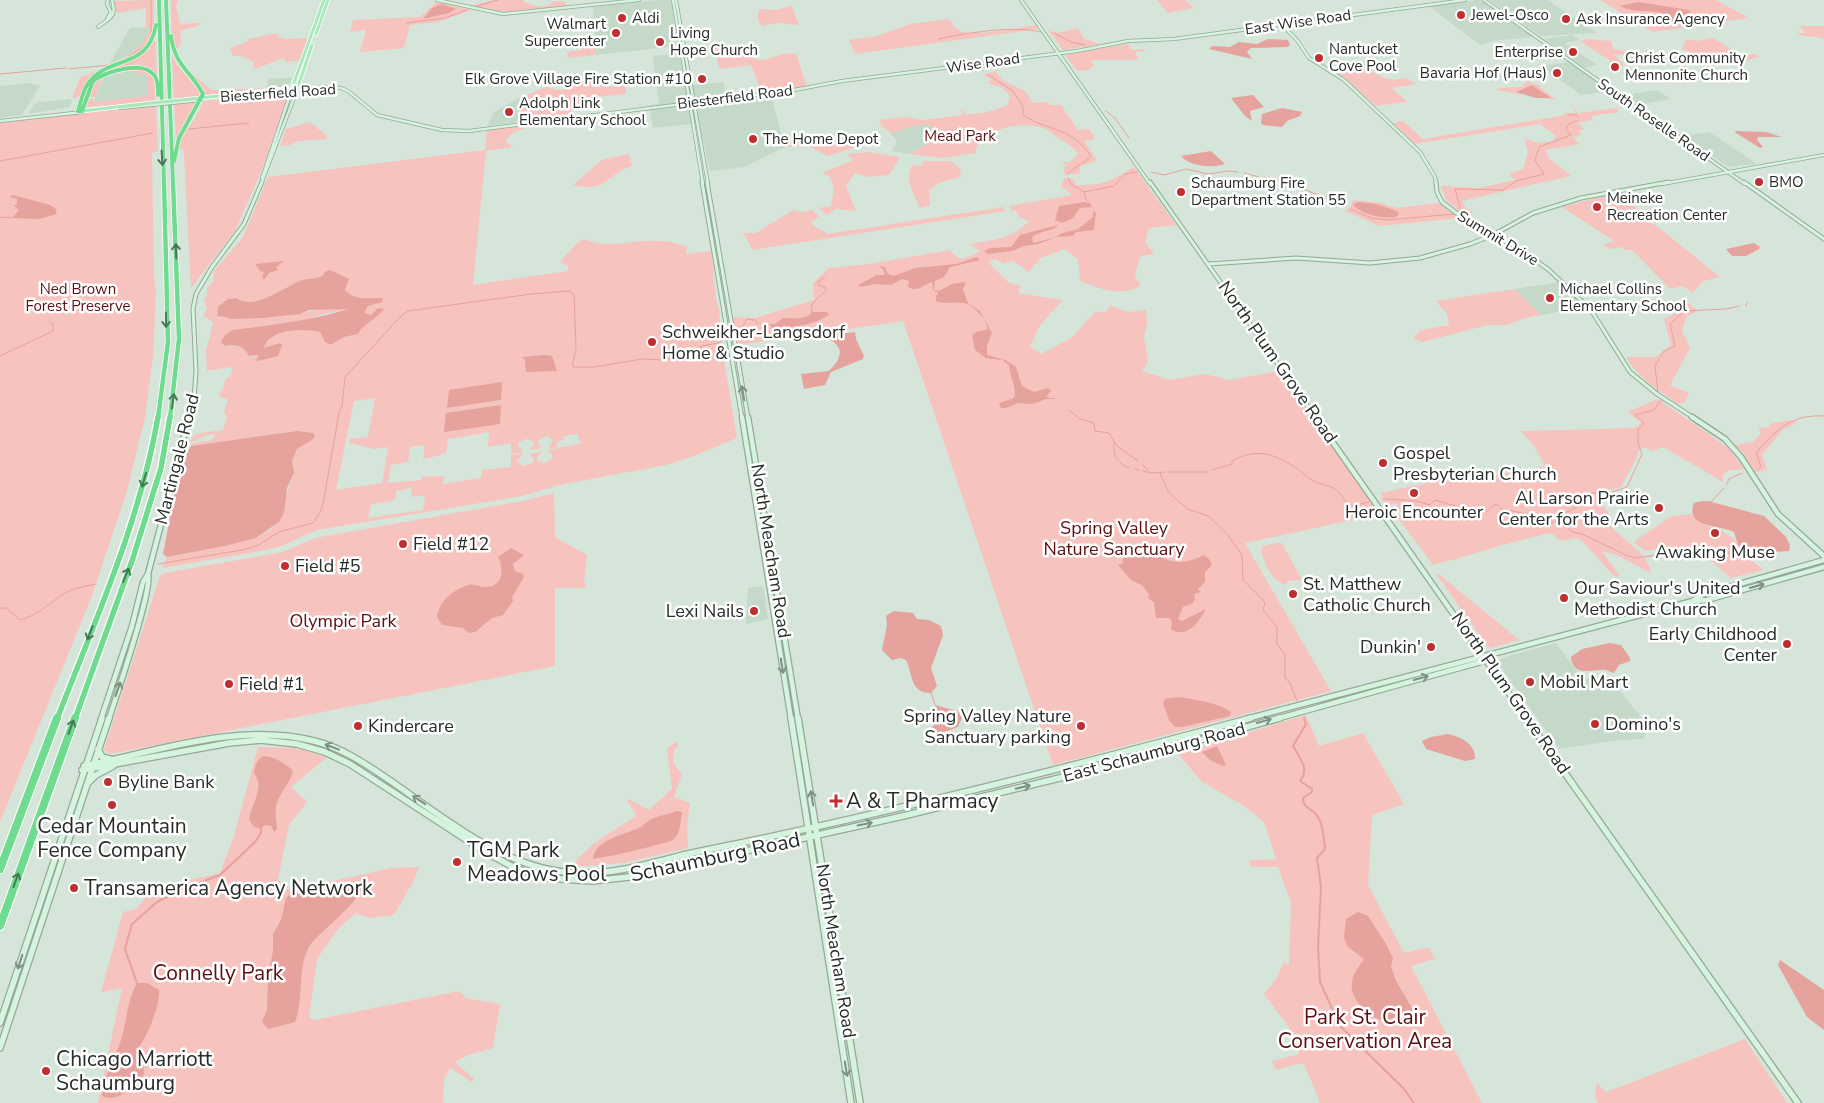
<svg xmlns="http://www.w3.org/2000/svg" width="1824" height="1103" viewBox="0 0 1824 1103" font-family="'Nunito Sans',sans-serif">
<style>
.built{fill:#c4d9c8}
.green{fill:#f7c3be;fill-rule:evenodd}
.water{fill:#e6a29c}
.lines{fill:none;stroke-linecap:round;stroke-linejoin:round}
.stream-far1{stroke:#e6a29c;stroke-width:1}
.stream{stroke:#e6a29c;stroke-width:2}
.secondary-far3-casing{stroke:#98a69a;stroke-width:4}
.secondary-far2-casing{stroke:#98a69a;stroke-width:5}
.secondary-far1-casing{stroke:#98a69a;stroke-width:7}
.secondary-casing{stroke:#98a69a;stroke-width:8}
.primary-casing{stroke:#fff;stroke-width:4.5}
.highway-far3-casing{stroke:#fff;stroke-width:5}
.highway-far2-casing{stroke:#fff;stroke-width:6}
.highway-far1-casing{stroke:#fff;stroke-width:8}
.highway-casing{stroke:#fff;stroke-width:10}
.secondary-far3{stroke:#d4f4dd;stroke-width:2.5}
.secondary-far2{stroke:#d4f4dd;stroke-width:3}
.secondary-far1{stroke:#d4f4dd;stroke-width:4.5}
.secondary{stroke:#d4f4dd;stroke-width:5.5}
.primary{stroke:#a8e9bb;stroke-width:3}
.highway-far3{stroke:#6edb8e;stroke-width:4}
.highway-far2{stroke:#6edb8e;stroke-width:4.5}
.highway-far1{stroke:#6edb8e;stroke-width:5.5}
.highway{stroke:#6edb8e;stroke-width:8}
.secondary-bridge-casing{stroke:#98a69a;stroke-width:4;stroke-linecap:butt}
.primary-bridge-casing{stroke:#fff;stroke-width:4.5;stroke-linecap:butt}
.secondary-bridge{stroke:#d4f4dd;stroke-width:2.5}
.primary-bridge{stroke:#a8e9bb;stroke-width:3}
.oneway{stroke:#467b55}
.oneway2{stroke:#7d9082}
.poi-dot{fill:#bf2f32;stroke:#fff;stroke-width:2}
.labels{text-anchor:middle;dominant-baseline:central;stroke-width:5;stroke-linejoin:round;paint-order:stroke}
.far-poi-label{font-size:15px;fill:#262c27;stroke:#fff;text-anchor:start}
.far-street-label{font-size:15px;fill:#262c27;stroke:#fff}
.far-park-label{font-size:15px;fill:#5e0e11;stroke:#fff}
.poi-label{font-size:18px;fill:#262c27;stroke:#fff;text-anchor:start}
.street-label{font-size:18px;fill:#262c27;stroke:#fff}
.park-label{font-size:18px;fill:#5e0e11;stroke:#fff}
.near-poi-label{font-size:21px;fill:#262c27;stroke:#fff;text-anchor:start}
.near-street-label{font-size:21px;fill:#262c27;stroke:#fff}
.near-park-label{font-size:21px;fill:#5e0e11;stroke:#fff}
</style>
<rect width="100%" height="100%" fill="#d6e5d9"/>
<!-- built -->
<path class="built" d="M657,0H671L678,46L596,55L593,7Z
M1478,0L1483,1L1535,37L1492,41L1480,45L1429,6Z
M1489,0H1547L1597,33L1541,36Z
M150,27L149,34L142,45L130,54L109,65L130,28Z
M1572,35L1580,40L1565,43L1597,65L1585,68L1544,39Z
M679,53L685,86L723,82L726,97L770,92L785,147L744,167L710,171L699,123L653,128L649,105L659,104L653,56Z
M1570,62L1611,91L1581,95L1541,66Z
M128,71L137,72L147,76V97L94,102L100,84L105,77Z
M293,77L288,87L265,91L269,79Z
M29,83L40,86L22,115L0,118V86Z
M1657,90L1671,99L1639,105L1625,95Z
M520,98L521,111H524L525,121L487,126L494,112Z
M72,99L70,107L28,114L34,104L38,102Z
M915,124H923L934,127L940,133V137L909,154L892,151L896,145V140L890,133Z
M1709,132L1757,164L1728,167L1684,136Z
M1560,282L1586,307L1541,315L1514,289Z
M763,586L768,619L746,624L748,588Z
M1556,643L1582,678L1595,681L1606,679L1613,682L1647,725L1644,739L1619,740L1559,749L1498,663L1502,658Z"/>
<!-- green -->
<path class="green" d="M154,0V28L152,41L137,55L96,75L81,97L72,98L80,78C103,68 146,55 150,27H146V8L117,13L114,1Z
M171,0H178L176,6L180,24L201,23L196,27L180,30L181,43L177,48L182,65L211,90L267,88L266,90L205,95C204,82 189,75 181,65C169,49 172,20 171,0Z
M493,0H524V2L536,6H548L554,1L565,2L566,6L506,12L470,6Z
M1157,0H1185L1194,8L1168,13Z
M1600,0H1716L1749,18L1653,32Z
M437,2L471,10L438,22L410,25L404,48L360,52L366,30L350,32L353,20L420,17Z
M792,6L799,25L778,23L762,26C757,20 756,16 760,9L775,10Z
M948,19C953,24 956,30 963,32C979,36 1017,28 1036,25L1038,29L855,54L849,40L877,36L910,24Z
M1798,26H1824V39C1813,35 1809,39 1796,33H1806Z
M1078,28L1084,39L1101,44L1063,50L1048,30L1056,33Z
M277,33L278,37L285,39L310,38L301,60L286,62L283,58L255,69L253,68L254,62L241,56H233L230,48L247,42L248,39Z
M1713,38L1743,56L1755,54L1760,57L1750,59L1742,65L1725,61L1716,57L1703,58L1682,49L1686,39L1697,41Z
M1586,39L1611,41L1613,49L1625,51L1626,55L1613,54L1627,67L1612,62L1580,41Z
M155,40L157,76C145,59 115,72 98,76L142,54Z
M595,43L596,55L567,58V52L581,50L582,45Z
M1127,44L1132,50L1143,49L1145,51L1135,52L1139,60H1091L1094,66L1088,70L1077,71L1065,55Z
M725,46H746L748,55C759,64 769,58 779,55C784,53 790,54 796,53L807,87L762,94L751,65L720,69L714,48Z
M172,55L177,65L200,92L199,97L174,100Z
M1357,62C1374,72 1385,84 1406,78L1416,84L1392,88L1407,102L1375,106L1344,77L1333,71Z
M132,69L143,70L153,77L156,102L86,107L88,99H95L94,102L147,96V76C134,71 110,67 101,81C98,86 97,92 96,97H89C97,74 108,72 132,69Z
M996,71L1002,80L1025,91L1033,103L1048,102L1051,105H1061L1078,130L1089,129L1095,139L1084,141L1096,159L1094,162L1080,166L1079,174H1065L1063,168L1067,165L1059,161L1069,163L1078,154C1074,147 1067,144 1060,139C1055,136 1049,130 1043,128C1021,121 988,127 976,148V153L942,158L910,154L939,138V131C922,117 908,130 890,133L881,125L879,120L905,117L923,120L963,115L961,110H963L966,115C981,113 995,112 1008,104L1010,95L1001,87L987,83L992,79L983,75Z
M596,77V84L609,87L626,85V94L595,97L585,106L575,108V111H571V115L525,121L524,111L521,112L520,98L546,87L562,91L566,88V85L581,83Z
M1528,81L1536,84L1556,100L1496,90L1498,88L1520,87Z
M286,92L289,93L263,167L235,231L191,288L184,154L183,149H179L181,138L194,120L204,101Z
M196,101L176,140L174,103Z
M1570,104L1578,113L1633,106L1616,109L1619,112L1591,116L1593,120L1578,123L1584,129L1579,131L1581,135L1573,137L1580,144L1545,150L1549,158L1571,176L1462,201L1465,207L1473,213L1466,216L1446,200L1441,186L1479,188L1515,180L1508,174L1523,169L1528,152L1525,142L1526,139L1538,143L1553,141L1556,136L1540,124L1414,144L1393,123L1403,121L1423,139L1565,115L1564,113H1576Z
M156,105L158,151L152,152L154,277L156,292L153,357L145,417L127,491L91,598L0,822V122Z
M556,121C543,127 510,126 506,142L513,147L486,151L473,285L568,271V266L560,262L575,245L583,239C614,250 631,239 660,241C669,241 679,244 687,246L686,254L711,251C714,264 714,301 719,308L722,349L737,438L691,457L666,465L559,485L522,496L317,530L281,546L266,550L162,568L167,557L225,546L256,538L270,530L279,522L284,513L285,498L294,473L292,461L297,449L312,440L313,433L297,431L191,446L190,444L212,440L215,434C204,433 200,441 190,442L195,434L223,430L227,418L224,411L228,400L220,396L219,394L223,389L225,380L231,375L233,369L230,367L207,371L206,350L213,323L207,317H203L207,308L204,300L207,296V288L213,282L214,271L243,237L268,177L485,150L487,130ZM334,273L349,279L345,290L349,295L376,304L368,306L364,311L368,315L375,313L376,317L362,326L358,334L325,342L320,332C303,330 270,327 263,348L278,344L259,355L251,357C244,348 237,343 225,346V335L232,330L306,321L318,315L349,309C322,306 291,317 264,318C248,318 232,315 216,314C221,304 226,299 237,298C254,312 286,285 303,280C313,278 324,276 334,273ZM502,382L501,400L447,408ZM375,398L368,437L350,439L349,443L374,449L388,447L382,483L336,490L354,401ZM489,432L488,447L511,443V454L523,452L518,446L519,442L526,439L534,441V445L529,450L542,448L537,442L540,439L547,436L553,440L548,449L557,447V441L564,440V436L578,434L579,441L581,440L582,443L548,450L553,457L546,463L537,461V457L542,452L529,454L533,457L534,461L531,464L524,466L517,462L523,453L511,455V467L482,470L481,478L443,484L444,476C435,477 429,476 421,477V480L388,483L391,465L408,462L410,447L425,445L423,459C431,458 438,455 446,453L448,439ZM412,488L411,497L425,495L423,510L368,518L371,504L395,500L396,491Z
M310,122L327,136V139L298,141L290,145L280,146L286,129Z
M809,137L831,138L850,141L854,148L827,156L809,146L785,147L783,141L808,140Z
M868,152L900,157L889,175L867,177L855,173L846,186L856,211L836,209L827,215L818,208L831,206L834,188L830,177L822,173L853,160L847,154Z
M629,154L632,166C604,175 609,193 573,185L602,160Z
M924,161H951L961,170L960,177L939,183L929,190L930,206L920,208C914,194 904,180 912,165L922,166Z
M1134,167L1176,225L1149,228L1145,242L1154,254L1140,256L1135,276L1141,286C1118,297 1102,289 1080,281L1078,259L1065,249L1041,258L1029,272L1013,261L1004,263L995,259L988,262L1008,282L1021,286L1018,293L1063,300L1040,325L1030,347L1041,354L1071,338L1096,311L1106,313L1110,305L1128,312L1146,310L1147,323L1144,337L1148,362L1142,371L1170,380L1205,374L1229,380L1279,371L1380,514L1245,543L1331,691L1053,765L903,321L738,345L732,317L755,318L814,300L813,283L829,268L870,264L949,250L960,259L972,256L980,251L969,244C992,240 1012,239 1029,221L1019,217L1015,210L1012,211L1009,206L1072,195L1061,186L1064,178L1074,179L1076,185C1102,186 1113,180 1134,167Z
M1630,193L1636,198L1627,199L1626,201L1645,213L1640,216L1658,227L1720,277L1703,281L1693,293L1683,286L1670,289L1632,250H1625L1621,247L1610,249L1603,245L1614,241L1562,207L1596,198Z
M1353,200L1381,203L1397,208L1439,203L1459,218L1380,226L1345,211L1351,206Z
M1003,207L1006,211L753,250L743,233H756L793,210L802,212L812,210L819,216L811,222L813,226L826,232L827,234Z
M1514,289L1541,315L1525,318L1507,325H1488L1422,342L1413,338L1421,330L1449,325L1447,314L1436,301Z
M1686,301L1698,311L1687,316L1682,331L1690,348L1670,385L1689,393L1685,402L1678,404C1658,390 1639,379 1626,357H1656L1671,345L1664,319L1679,312L1673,304Z
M1658,399L1730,449L1744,469L1729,470L1723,475V482L1663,447L1652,451L1644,447L1638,451L1636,459L1621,487L1595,493L1609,514L1610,525C1622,540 1646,551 1651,571L1648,572L1619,556L1602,551L1620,576L1615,577L1581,540L1576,538L1561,541L1551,533C1511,541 1473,555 1433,565L1396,515L1402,514L1396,503L1386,505L1381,498L1383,497L1380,493L1428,483V478L1466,472H1470L1476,477H1486L1545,466L1535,447L1521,431L1634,428L1637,427L1641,422L1627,412Z
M1790,420L1798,422L1782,430L1762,455L1767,470L1755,472L1744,454L1735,445L1753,442L1761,433L1758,428L1770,427V424Z
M554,493L555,537L587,555L584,582L587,588H555V666L110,754L104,750L160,576L165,573L283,552L315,538L523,501Z
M1691,514C1696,517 1698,522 1703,524C1715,530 1737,533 1739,549L1763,570L1731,578L1699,550L1693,551L1671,547L1645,551L1634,542L1668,518L1673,516Z
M1276,543H1282L1302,580L1289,581L1284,585C1270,578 1265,565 1261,550L1263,546Z
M1439,574L1519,640L1491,648L1487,646L1437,575Z
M1306,715L1319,746L1363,733L1404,804L1372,815L1368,885L1404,953L1429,947L1435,959L1411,966L1482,1103H1320L1305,1066L1300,1063L1276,1070L1272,1061L1299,1054L1291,1030L1264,994L1276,979L1284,962L1289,965L1291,903L1278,867H1251L1249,860L1276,859L1264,822L1246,807L1202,782L1178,754Z
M678,741V746L674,750L673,763L682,774L674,797L690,803L687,828L688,848L623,863L572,867C587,844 614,831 636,816L630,804L627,802L629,799L649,810L672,789L667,748Z
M258,747L295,748L327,757L291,787L307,802L289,825L278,879L284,889H297L392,868L419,867L414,880L394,915L369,918L356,913L337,930L317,959L309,1017L314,1020L459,991L466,998L500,1004L493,1048L468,1055L455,1062L474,1079L472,1082L450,1068L444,1080L443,1103H98L122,988L101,992L123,912L136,909L154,888L220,873L234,836Z
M1745,1039L1787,1103H1598L1595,1097L1597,1083L1606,1092Z"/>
<!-- water -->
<path class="water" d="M1638,2L1689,10L1691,12C1685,14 1682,18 1677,20C1673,21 1668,20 1664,21C1655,24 1650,30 1641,21L1643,19H1654L1666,15C1654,8 1637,15 1620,6Z
M442,4L456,9L449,13L423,19L432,8Z
M1268,39L1288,40L1290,45L1287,47L1251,48L1247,52L1252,59L1209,49L1212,46L1230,47L1239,42L1257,44Z
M1532,85L1551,98H1536L1516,92Z
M1253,95L1264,107L1250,111L1252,121L1245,116L1231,98Z
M1282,108L1302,112L1300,116L1287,121L1282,127L1263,125L1261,123L1262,114Z
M1735,131L1766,132L1782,137H1758L1757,140L1763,147L1760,148L1736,133Z
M1211,151L1225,164C1213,168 1190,167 1181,156Z
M13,195L50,205L55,208L57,214L39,219L12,218L19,210L14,206L17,204V199L10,197Z
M1085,202L1091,204V207L1080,208L1073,218L1062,223L1055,220L1059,206Z
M1359,202L1376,204L1397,211L1399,214L1396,217C1383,219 1365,215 1355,207L1353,204Z
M1093,210L1096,213L1094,230L1076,232L1073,236L1055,237L1063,233L1078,229L1093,217Z
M1058,225C1055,231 1039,231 1032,237L1033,243L1054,238L1038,244L1024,246L1012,251L988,254L984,251L991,248L1011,247L1020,235Z
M1754,243L1760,247L1759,249L1746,256H1732L1726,249Z
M977,257L980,260L950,267L944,277L935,281L934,290L939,291L952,284L966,282L963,289L968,303L980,311L983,317C978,313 972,304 964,303C955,301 946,305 936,301V296L938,293L933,290L932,282C924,284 918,293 908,287L909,281L902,279L891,285L875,284L861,287L858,285L877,275H885L883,269L879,266L885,267L888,274L894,276L915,268L956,264Z
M284,261L276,267L278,270L269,273L264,280L262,277L264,272L260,271L255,264Z
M330,270L349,279L345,290C354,301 370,298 383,298L382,302L368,306L365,311V313L371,315L378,308L384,309C377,320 364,322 358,334L344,337L332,344H329L325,342L320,332C304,329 269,328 264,348L280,343L282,345L278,356L258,361L256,360L259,355L249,356C245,347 235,343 225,346L221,342L225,335L232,330C272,325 310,321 348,309L309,310L300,314L264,318L230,319L226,317L217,316L218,307L228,299L237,298C254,312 286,285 303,280C309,278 316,279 322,276L325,272Z
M811,308L813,312H826L829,314C822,323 784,330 772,329L771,325L757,324H775L783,318C793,318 802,320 811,314Z
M984,319L992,333L987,345V355L1002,359L1001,360L986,358L975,350L972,335L976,332L988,329Z
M855,332L856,339L864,356L863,359L831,372L825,385L804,389L801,374L829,371C837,363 847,350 832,341C829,339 825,338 822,336Z
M545,355L552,356L557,371L526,372L525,360L522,357Z
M1004,359L1016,367L1022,386L1034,392L1048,388L1051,391L1046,397L1058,399L1063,402L1057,399H1046L1032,404L1018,403L1006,408H1001L999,403L1012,399L1015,396C1015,382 1010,377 1009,365L1003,361Z
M502,382L501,400L447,408L449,390Z
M501,405L500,424L444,432L446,413Z
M297,431L314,433L315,436L312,440L297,449L292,461L294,473L287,488L284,513L279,522L256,538L225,546L167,557L163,554L176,486L186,455L191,446Z
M1702,501H1708L1764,516L1786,537L1790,545L1789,551L1757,553L1743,551L1738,545L1734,532C1722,525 1684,529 1694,503Z
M511,548L524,555L513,564L515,571L523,574L524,577L512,597L513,601L503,615L492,618L475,632L469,633L463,628L442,625L437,617C439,601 453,590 468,585C474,583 480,588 487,587C504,585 504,569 498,557Z
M1137,552L1146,557L1152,554L1156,557L1160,556C1174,565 1189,563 1204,555L1209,559L1212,565L1205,572V582L1198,589L1201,592L1194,594L1195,599L1193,603L1183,607L1178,619L1182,621L1206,609C1200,621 1186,640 1171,629L1172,622L1170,618H1156L1154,602L1148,598L1149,595L1143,586L1131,580L1118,565L1123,563V556Z
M894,611L913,613L917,619L929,620L941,626L943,635L931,668L937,686L931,693C910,693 913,675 906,660L901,658L892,660L882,650L887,625L886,616Z
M1610,643L1621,645L1630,658V661L1619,665L1614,673C1611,672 1609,671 1606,670C1594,668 1573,679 1571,657L1582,649Z
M1179,697C1197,700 1216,702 1231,712L1230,716L1182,727H1175L1169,720L1163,703L1165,699Z
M935,704L938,706L958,711L962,718L958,727L945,732L936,746L935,739L928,731L934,725Z
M1448,734C1461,737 1476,744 1475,759L1465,761L1426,749L1422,741L1431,737Z
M1217,746L1226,765L1223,766L1210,760L1202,752Z
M263,756C273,756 285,763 293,771C290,783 282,790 278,800C273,810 277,820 277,829L274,832L271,826L265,825L261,829L253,826L249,819C252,803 265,787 254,773C255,765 257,760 263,756Z
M677,811L682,812C680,822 681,836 671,841C645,848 620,855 593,859C594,839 628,834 641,827C645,824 649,820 654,818C662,815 669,814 677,811Z
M355,883L362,884C365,899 320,931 310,945C297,965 304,1000 295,1022L268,1029L262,1022L267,1010L268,977L273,951V934L281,920L286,898L289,895L335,890Z
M1358,912L1368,916L1386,944L1393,958L1391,966L1395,979L1413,1010C1409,1013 1405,1019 1399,1021C1380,1029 1348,1002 1352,982C1353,973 1360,966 1364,959L1347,946L1344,937L1346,919Z
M1780,960L1824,990V1030L1807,1017L1778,965Z
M137,983H147L159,990C161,1003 147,1037 139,1047L143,1059L144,1074C142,1078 138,1079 135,1083C128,1092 115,1102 102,1096C103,1075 115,1060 121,1040C127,1021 127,1001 137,983Z"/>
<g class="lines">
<!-- stream-far1 -->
<path class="stream-far1" d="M151,0V37
M477,6L498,0
M406,23L445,18L467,10
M1054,33L1071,42L1085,45
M939,39C963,33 1017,25 1040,32
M125,59L145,46
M976,66L983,71
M69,69L110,65
M0,74L66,68
M987,74L1013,91L1022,105
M1023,106V115C1049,132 1066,125 1089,153L1091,156C1084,164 1074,166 1067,175
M1106,111L1115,118L1129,138
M1568,115H1576L1579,118
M189,129L249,123
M0,161L153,133
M1151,172L1164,175L1186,169L1208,174L1228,171L1238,172
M1244,173L1259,177
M1264,177L1284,181L1342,205
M1068,178L1071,184L1084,192L1114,186L1125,174L1137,172
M1084,192L1086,199
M1087,200L1089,202
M1350,209L1371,218L1388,220L1454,214
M1457,212L1460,208L1455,189L1503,190L1516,181L1544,174L1535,160L1539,147L1571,135L1566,129L1569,124L1578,120
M0,217L12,218
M1746,306L1747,303
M811,308L813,303L826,290L825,287L818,285V282L825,277
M1683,311L1726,309L1739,306
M0,356L53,331V324L50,322
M1660,357L1664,351L1675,346L1670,324L1682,313
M1658,393L1655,366L1659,359
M1069,410L1080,419L1094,423L1095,431L1109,433L1117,446L1138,461
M1114,443C1112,456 1118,463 1129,468
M1142,464L1149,472
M1135,469L1139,470
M1759,469L1761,467L1756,453C1776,430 1791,414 1824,416
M1212,470L1232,464V461C1256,448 1274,453 1296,468C1302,472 1306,477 1312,480C1330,489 1333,482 1346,502
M1143,471L1150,473L1166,472
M1169,472H1208
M1160,473L1169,493L1188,509L1208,516L1227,534L1242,555L1243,580L1265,602L1263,610L1277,627V644L1285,655V677L1291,685L1297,701
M1726,485L1729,479L1742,473
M1385,499L1417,501L1430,505L1435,500L1469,510L1488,511L1494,505H1498L1502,509L1533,515L1543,522H1562L1572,532L1582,534L1628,556L1637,558L1663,554L1674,559L1702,551L1723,555L1741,550
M1711,502L1724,488
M1348,504L1358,507L1360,504L1369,502
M1563,522L1565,513L1583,504L1590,493H1609L1627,487L1642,454L1638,443V430L1644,423L1635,415L1654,410L1662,399
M158,564L242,550L257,546L279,532L313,523L320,513L323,504L339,413L342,406L345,377L401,316L408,311L531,294L570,291L574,295C575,312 575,330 576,347C576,354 572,360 573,367H595L642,359L664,360L674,358L702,346L718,343L739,333L747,319L755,320L758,324
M0,608H6L20,620C39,615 49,603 65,593C74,588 86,586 96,584
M931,693L935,704"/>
<!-- stream -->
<path class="stream" d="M1304,718L1306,724L1293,746C1300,759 1310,768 1300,781L1312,789V792L1303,798C1303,808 1309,807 1315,813C1323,821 1324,839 1325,849L1317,858L1321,887L1318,947L1320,982L1340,1026L1404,1089L1414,1103
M137,983L125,949L132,924L157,902L181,890L220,875L255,842L261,833V829"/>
<defs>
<path id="secondary-far3" d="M437,0L503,14L639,0
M673,0L703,184
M676,0L708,184
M1021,0L1150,184
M1484,0L1745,184
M107,19L111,12L107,4L108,0
M1282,25L1297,40L1309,58L1344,80L1420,152L1435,177L1436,184
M98,27C111,17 117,17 112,0
M181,102L201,100
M120,108L151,105
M0,121L83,112
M262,178L292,89
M261,184L297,90L325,87L341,88L348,91L377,115L442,130L469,131L794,90L842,81L1077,51L1128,41L1174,39L1465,0
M1662,184L1824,155"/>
<path id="secondary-far2" d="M702,182L742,418
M707,182L748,418
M1150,182L1316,418
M1436,182L1437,192L1442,202L1459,215L1524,252L1549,270L1591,310L1630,372L1657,394L1694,418
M1744,182L1824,239
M1209,264L1296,258L1370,263L1420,258L1470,244L1493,235L1533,213L1581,198L1669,182
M189,418L194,399L196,371L193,309L196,294L212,267L244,224L262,182"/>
<path id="secondary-far1" d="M742,417L791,719
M748,417L798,719
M1315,417L1527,719
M1692,417L1725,439L1741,457L1778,514L1824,556
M1694,600L1704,594L1824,560
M101,719L132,626L143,582L148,574L189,417
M109,719C116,696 153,590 148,574
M1246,719L1693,601L1707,600L1824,567
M1276,719L1481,662L1486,657"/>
<path id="secondary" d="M791,718L851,1103
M798,718L860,1103
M1526,718L1798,1103
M98,749L102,757L110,759
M84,766C159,751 238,722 314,741C344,748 370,767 395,784C448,821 507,870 575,873C611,875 648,864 683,855C705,850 727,846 750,841C918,806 1085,763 1251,718
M82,770L229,743L261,740L297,744L325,752L350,764L482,850L515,868L546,878L592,881L629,877L903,816L1076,774L1280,718
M89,782L96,775L113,766
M0,1023L102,718
M0,1048L109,718"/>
<path id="primary" d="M316,34L328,0
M288,91L297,90L312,45
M181,100L292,88L324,0
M82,111L151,103"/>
<path id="highway-far3" d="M159,0L164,184
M166,0L173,184
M156,25C148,70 110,55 89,82C83,90 81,101 78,111H82L93,81C106,72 143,59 155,76C158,81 158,89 158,95
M171,36C175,66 190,70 203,94L179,138L174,161"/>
<path id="highway-far2" d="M158,418L168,342L164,182
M170,418L179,339L173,182"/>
<path id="highway-far1" d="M57,719C95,621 140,521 158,417
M75,719L133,558L161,468L170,417"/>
<path id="highway" d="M0,869L57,718
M0,926L75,718"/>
</defs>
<!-- secondary-far3 casing -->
<use href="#secondary-far3" class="secondary-far3-casing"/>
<!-- secondary-far2 casing -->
<use href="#secondary-far2" class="secondary-far2-casing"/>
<!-- secondary-far1 casing -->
<use href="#secondary-far1" class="secondary-far1-casing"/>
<!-- secondary casing -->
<use href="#secondary" class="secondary-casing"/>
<!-- primary casing -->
<use href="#primary" class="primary-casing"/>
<!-- highway-far3 casing -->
<use href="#highway-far3" class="highway-far3-casing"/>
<!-- highway-far2 casing -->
<use href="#highway-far2" class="highway-far2-casing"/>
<!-- highway-far1 casing -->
<use href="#highway-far1" class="highway-far1-casing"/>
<!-- highway casing -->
<use href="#highway" class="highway-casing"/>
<!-- secondary-far3 -->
<use href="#secondary-far3" class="secondary-far3"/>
<!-- secondary-far2 -->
<use href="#secondary-far2" class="secondary-far2"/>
<!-- secondary-far1 -->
<use href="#secondary-far1" class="secondary-far1"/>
<!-- secondary -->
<use href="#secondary" class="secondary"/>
<!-- primary -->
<use href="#primary" class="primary"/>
<!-- highway-far3 -->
<use href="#highway-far3" class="highway-far3"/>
<!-- highway-far2 -->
<use href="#highway-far2" class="highway-far2"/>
<!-- highway-far1 -->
<use href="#highway-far1" class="highway-far1"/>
<!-- highway -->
<use href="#highway" class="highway"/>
<defs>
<path id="secondary-bridge" d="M151,105L181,102"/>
<path id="primary-bridge" d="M151,103L181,100"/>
</defs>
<!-- secondary-bridge casing -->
<use href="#secondary-bridge" class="secondary-bridge-casing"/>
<!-- primary-bridge casing -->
<use href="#primary-bridge" class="primary-bridge-casing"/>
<!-- secondary-bridge -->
<use href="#secondary-bridge" class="secondary-bridge"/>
<!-- primary-bridge -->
<use href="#primary-bridge" class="primary-bridge"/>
</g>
<!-- one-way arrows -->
<defs><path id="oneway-shaft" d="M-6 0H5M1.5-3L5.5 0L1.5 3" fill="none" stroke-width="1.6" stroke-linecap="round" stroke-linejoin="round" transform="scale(1.25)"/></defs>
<g class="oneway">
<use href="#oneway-shaft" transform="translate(162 158) rotate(87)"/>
<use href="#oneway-shaft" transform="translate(176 251) rotate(-92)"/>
<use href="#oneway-shaft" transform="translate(166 320) rotate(89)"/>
<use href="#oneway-shaft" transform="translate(173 401) rotate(-82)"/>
<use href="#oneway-shaft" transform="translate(144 480) rotate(106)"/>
<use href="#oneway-shaft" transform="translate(126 575) rotate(-68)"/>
<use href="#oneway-shaft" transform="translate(90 633) rotate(111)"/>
<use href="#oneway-shaft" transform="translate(71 727) rotate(-70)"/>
<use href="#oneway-shaft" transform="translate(16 880) rotate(-70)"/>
</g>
<g class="oneway2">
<use href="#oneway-shaft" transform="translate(743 393) rotate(-100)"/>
<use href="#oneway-shaft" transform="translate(1757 586) rotate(-16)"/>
<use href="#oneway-shaft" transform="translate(782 666) rotate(81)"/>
<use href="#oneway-shaft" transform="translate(1421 678) rotate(-15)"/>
<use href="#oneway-shaft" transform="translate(118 689) rotate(-71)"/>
<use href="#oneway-shaft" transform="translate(1264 721) rotate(-15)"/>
<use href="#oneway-shaft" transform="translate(332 747) rotate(-159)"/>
<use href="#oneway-shaft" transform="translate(1023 787) rotate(-13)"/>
<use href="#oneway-shaft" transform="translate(812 798) rotate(-99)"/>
<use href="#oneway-shaft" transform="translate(419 800) rotate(-146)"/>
<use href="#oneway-shaft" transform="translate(865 824) rotate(-12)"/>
<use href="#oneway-shaft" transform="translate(20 962) rotate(108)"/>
<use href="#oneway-shaft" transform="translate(846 1069) rotate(81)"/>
</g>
<!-- markers -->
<g class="poi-dot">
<circle cx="1461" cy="15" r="5"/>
<circle cx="622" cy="18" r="5"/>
<circle cx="1566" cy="19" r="5"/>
<circle cx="616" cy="33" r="5"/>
<circle cx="660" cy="42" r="5"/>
<circle cx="1573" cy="52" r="5"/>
<circle cx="1319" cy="58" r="5"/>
<circle cx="1615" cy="67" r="5"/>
<circle cx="1557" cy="73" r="5"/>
<circle cx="702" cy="79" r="5"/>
<circle cx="509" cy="112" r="5"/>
<circle cx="753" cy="139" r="5"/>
<circle cx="1759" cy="182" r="5"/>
<circle cx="1181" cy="192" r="5"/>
<circle cx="1597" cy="207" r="5"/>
<circle cx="1550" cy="298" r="5"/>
<circle cx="652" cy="342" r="5"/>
<circle cx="1383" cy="463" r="5"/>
<circle cx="1414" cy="493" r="5"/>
<circle cx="1659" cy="508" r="5"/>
<circle cx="1715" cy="533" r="5"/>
<circle cx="403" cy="544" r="5"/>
<circle cx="285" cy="566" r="5"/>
<circle cx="1293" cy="594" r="5"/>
<circle cx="1564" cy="598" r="5"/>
<circle cx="754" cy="611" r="5"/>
<circle cx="1787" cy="644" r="5"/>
<circle cx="1431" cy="647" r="5"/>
<circle cx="1530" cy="682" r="5"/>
<circle cx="229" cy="684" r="5"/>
<circle cx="1595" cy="724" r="5"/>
<circle cx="358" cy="726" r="5"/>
<circle cx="1081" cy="726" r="5"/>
<circle cx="108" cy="782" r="5"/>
<path d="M833.5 793.5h5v5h5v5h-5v5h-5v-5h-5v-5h5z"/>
<circle cx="112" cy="805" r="5"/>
<circle cx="457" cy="862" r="5"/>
<circle cx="74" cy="888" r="5"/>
<circle cx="46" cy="1071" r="5"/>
</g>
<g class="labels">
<!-- far-poi labels -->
<g class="far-poi-label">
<text x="1471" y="15">Jewel-Osco</text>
<text x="632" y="18">Aldi</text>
<text x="1576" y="19">Ask Insurance Agency</text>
<text x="606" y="24" text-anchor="end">Walmart<tspan x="606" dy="17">Supercenter</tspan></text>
<text x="670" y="33">Living<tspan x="670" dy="17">Hope Church</tspan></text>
<text x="1329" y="49">Nantucket<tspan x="1329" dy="17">Cove Pool</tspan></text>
<text x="1563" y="52" text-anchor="end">Enterprise</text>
<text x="1625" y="58">Christ Community<tspan x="1625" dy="17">Mennonite Church</tspan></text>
<text x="1547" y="73" text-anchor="end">Bavaria Hof (Haus)</text>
<text x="692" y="79" text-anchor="end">Elk Grove Village Fire Station #10</text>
<text x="519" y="103">Adolph Link<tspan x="519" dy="17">Elementary School</tspan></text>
<text x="763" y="139">The Home Depot</text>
<text x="1769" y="182">BMO</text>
<text x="1191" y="183">Schaumburg Fire<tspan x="1191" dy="17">Department Station 55</tspan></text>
<text x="1607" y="198">Meineke<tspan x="1607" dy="17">Recreation Center</tspan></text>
<text x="1560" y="289">Michael Collins<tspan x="1560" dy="17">Elementary School</tspan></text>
</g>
<!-- far-street labels -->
<g class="far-street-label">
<text transform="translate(1298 22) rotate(-8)">East Wise Road</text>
<text transform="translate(983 63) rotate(-8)">Wise Road</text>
<text transform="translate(278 93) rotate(-4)">Biesterfield Road</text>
<text transform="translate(735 97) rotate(-7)">Biesterfield Road</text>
<text transform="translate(1654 120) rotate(35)">South Roselle Road</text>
<text transform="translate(1498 238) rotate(31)">Summit Drive</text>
</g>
<!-- far-park labels -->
<g class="far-park-label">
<text x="960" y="136">Mead Park</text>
<text x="78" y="289">Ned Brown<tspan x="78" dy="17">Forest Preserve</tspan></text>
</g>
<!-- poi labels -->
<g class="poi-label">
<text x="662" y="332">Schweikher-Langsdorf<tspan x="662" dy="21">Home &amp; Studio</tspan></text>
<text x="1393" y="453">Gospel<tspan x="1393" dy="21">Presbyterian Church</tspan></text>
<text x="1649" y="498" text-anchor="end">Al Larson Prairie<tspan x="1649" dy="21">Center for the Arts</tspan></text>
<text x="1414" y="512" text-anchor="middle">Heroic Encounter</text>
<text x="413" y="544">Field #12</text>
<text x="1715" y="552" text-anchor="middle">Awaking Muse</text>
<text x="295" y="566">Field #5</text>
<text x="1303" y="584">St. Matthew<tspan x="1303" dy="21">Catholic Church</tspan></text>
<text x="1574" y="588">Our Saviour's United<tspan x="1574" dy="21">Methodist Church</tspan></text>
<text x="744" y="611" text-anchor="end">Lexi Nails</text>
<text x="1777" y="634" text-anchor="end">Early Childhood<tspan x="1777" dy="21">Center</tspan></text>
<text x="1421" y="647" text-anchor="end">Dunkin'</text>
<text x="1540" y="682">Mobil Mart</text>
<text x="239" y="684">Field #1</text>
<text x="1071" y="716" text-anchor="end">Spring Valley Nature<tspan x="1071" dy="21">Sanctuary parking</tspan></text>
<text x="1605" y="724">Domino's</text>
<text x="368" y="726">Kindercare</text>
<text x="118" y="782">Byline Bank</text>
</g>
<!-- street labels -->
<g class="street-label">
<text transform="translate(1278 362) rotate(55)">North Plum Grove Road</text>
<text transform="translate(177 459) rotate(-76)">Martingale Road</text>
<text transform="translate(771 551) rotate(81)">North Meacham Road</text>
<text transform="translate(1511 693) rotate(55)">North Plum Grove Road</text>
<text transform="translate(1154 752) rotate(-15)">East Schaumburg Road</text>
<text transform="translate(836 951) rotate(81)">North Meacham Road</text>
</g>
<!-- park labels -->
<g class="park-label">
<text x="1114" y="528">Spring Valley<tspan x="1114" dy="21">Nature Sanctuary</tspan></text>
<text x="343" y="621">Olympic Park</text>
</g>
<!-- near-poi labels -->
<g class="near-poi-label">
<text x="846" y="801">A &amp; T Pharmacy</text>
<text x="112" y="826" text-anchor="middle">Cedar Mountain<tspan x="112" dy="24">Fence Company</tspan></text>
<text x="467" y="850">TGM Park<tspan x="467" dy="24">Meadows Pool</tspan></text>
<text x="84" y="888">Transamerica Agency Network</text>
<text x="56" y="1059">Chicago Marriott<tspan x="56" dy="24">Schaumburg</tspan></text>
</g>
<!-- near-street labels -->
<g class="near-street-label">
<text transform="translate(715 857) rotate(-12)">Schaumburg Road</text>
</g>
<!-- near-park labels -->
<g class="near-park-label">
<text x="218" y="973">Connelly Park</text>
<text x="1365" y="1017">Park St. Clair<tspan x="1365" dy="24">Conservation Area</tspan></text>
</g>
</g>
</svg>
